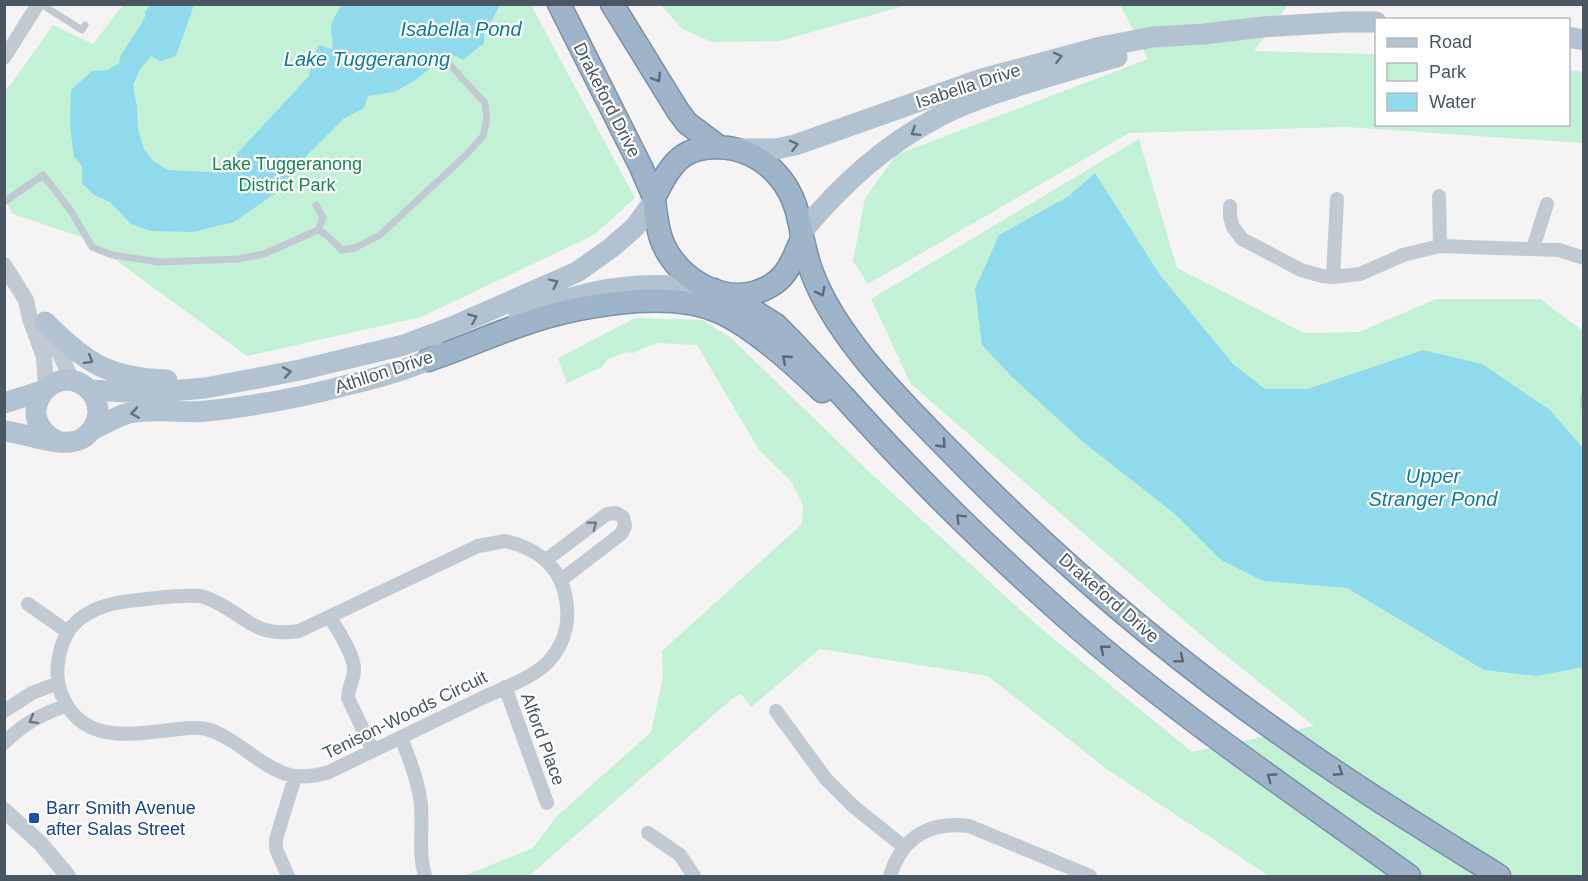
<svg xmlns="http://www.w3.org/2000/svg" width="1588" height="881" viewBox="0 0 1588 881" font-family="Helvetica,sans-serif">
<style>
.green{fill:#c3f1d5}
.water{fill:#90daee}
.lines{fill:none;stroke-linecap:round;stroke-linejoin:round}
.trunk-casing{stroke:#7690ad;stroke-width:25}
.service{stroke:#c1cad2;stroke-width:7}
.minor{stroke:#c1cad2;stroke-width:14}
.tertiary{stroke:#c1cad2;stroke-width:16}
.primary{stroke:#b3c2d1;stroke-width:21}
.trunk{stroke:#9fb4c9;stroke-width:22}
.oneway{stroke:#64717d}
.oneway2{stroke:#5b6976}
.oneway3{stroke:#6e7983}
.transit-dot{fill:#1a4fb4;stroke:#fff;stroke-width:2}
.labels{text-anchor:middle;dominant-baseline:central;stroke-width:4.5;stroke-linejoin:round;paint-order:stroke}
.street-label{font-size:18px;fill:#4a5661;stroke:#fff}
.park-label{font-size:18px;fill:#17864f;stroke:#fff}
.transit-label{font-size:18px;fill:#164399;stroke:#fff;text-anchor:start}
.water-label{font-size:20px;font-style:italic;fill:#0c7c9b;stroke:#fff}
</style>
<rect width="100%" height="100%" fill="#f5f3f3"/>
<!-- green -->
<path class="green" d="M123,5H531L635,198L594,235L421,317L247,356L87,239L13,214L5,200L4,90L12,83L53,25L93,44Z
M661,5H907L780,41L712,42L682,29Z
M1120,5H1288L1254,51L1376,54V124H1568L1569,70L1583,72V143L1346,127L1129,133L868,284L853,261L865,198L896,155L1148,59Z
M1139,139L1177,268L1304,333L1359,332L1436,299H1540L1583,331V876H1269L1108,770L988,676L820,649L751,707L741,694L733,698L529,876H463L533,848L556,817L651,732L663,677L662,651L802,524L803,505L791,481L759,450L697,345L656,343L633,353L625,352L607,360L602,367L567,383L558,358L635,318L702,320L730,337L865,468L1038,626L1192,752L1314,726L1209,642L911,384L871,299Z"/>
<!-- water -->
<path class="water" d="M151,4L194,5L176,56L160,61L151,56L141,68L133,85L137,107L138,130L144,149L153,161L168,170L210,172L230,161L309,76L312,60L319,45L332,49C334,41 331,36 331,28C332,20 337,12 342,5H500L484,34V43L463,60L456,56L448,55L414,81L394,92L368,96L364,108L343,119L309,153L277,192L234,222L193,232L151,231L131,224L110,202L94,195L82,183V166L74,157L70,126L71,90L92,71L108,70L119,63L121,55L140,26L145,17V12Z
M1095,173L1160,275L1233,364L1265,389H1308L1423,350L1482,364L1550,410L1583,448V667L1537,676L1484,670L1347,588L1263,581L1221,560L1175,514L1083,442L1011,376L982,345L975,289L999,235L1069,196Z"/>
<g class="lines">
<defs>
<path id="trunk" d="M559,4L641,167L654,197
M612,4L678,111L687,123L719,147
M654,197C662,183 669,166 683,156C693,149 705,147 717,147C760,148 791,179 799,220C800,225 802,232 802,238C801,243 797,249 795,255C789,268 783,279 770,286C730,310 678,282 662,241C657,229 656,214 654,201
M802,237C805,248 807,259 811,270C835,337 901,401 951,452C1053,557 1165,653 1285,737C1354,786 1427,831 1499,876
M714,290L749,308L776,325C822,371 864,421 909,467C954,514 1001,559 1049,602C1161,704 1287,788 1409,876
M428,360C462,349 495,333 530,322C565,310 600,304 637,301C661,300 685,300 709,308C745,319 794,364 822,391"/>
</defs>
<!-- trunk casing -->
<use href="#trunk" class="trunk-casing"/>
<!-- service -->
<path class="service" d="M41,4L82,30L85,25
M4,202L43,175L71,211L92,247L112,255L159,262L238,259L264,254L318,230L324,233L342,250L355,248L380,235L466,155L483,136L487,119L485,103L449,64
M316,205L323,218L318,230
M1584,396V406"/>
<!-- minor -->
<path class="minor" d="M4,58L38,4
M1439,196L1440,246
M1230,206V217L1233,227L1242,239L1301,270L1322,276L1333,277L1360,274L1403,255L1440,246L1559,250L1584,258
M1533,248L1547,204
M1333,277L1337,199
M505,541C532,547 556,562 564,590C571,616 567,642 548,662C533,678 501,689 480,699C430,723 379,748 329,772C286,786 268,765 235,743C225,737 217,731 206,729C195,726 182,729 170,730C127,735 80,743 61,693C54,674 58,649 68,632C76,619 91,610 105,606C118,601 191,593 204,597C243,610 250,639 299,631L478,546Z
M546,560L607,514L616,513L623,517L625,526L621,534L561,580
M28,604L68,632
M330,617C337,629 355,656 354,670C354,679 348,688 348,698L373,751
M505,687L547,803
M4,711L32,693L58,683
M776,711L826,779L853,806L904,847
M401,737C409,759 419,782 421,806C423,830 418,853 425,876
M4,743C25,722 41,715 67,705
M648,833L680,855L694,876
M288,876L276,849V839L295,777
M890,876C902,837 929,821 969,826L1090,876"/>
<!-- tertiary -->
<path class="tertiary" d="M4,265L26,300L30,319L44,357L46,388
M48,327L69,374L76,382
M4,810L41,844L68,876"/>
<!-- primary -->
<path class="primary" d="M1568,37L1584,40
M737,149H776L795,145L982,79L1101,47L1153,37L1204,34L1262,27L1345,22H1376
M801,233C841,185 884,145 940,116C973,99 1011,88 1047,77C1070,70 1093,63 1117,57
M519,317C581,290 637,279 705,289
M45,322C86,363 108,378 167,380
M89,390L148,393L205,388L300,370L404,345L454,326L577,272L611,248L635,227L654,201V197
M4,403L45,390
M92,430C104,424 117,416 129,413C155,407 182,414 207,411C256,406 304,397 351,384C382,377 414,368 442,353
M4,431C26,433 62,449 81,439C91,434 97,423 98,413C98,403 94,394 87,388C53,359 8,418 59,442"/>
<!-- trunk -->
<use href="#trunk" class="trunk"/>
</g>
<!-- one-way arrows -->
<defs><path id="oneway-chevron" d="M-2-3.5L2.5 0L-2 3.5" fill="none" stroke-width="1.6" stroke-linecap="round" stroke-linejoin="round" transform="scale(1.5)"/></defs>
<g class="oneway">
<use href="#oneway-chevron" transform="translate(1058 57) rotate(-14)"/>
<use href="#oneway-chevron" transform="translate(915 132) rotate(148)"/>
<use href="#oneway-chevron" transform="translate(794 145) rotate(-14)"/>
<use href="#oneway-chevron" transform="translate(554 283) rotate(-26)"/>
<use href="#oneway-chevron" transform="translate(473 318) rotate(-23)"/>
<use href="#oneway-chevron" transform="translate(89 360) rotate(31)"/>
<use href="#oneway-chevron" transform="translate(287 372) rotate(-10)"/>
<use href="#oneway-chevron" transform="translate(135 413) rotate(171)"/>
</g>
<g class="oneway2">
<use href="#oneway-chevron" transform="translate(657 78) rotate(58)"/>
<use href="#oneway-chevron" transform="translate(821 292) rotate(63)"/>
<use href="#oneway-chevron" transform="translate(786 359) rotate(-139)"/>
<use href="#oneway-chevron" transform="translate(942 444) rotate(46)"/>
<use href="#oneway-chevron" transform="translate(960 518) rotate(-135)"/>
<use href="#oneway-chevron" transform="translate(1104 649) rotate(-141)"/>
<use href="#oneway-chevron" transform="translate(1180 659) rotate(39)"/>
<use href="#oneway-chevron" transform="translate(1339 772) rotate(33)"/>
<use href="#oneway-chevron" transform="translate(1271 777) rotate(-144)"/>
</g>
<g class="oneway3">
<use href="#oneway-chevron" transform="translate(593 525) rotate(-37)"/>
<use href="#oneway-chevron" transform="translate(33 720) rotate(150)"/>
</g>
<!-- markers -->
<rect class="transit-dot" x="28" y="812" width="12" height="12" rx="3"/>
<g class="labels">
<!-- street labels -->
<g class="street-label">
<text transform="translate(968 86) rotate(-18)">Isabella Drive</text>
<text transform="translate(607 100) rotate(63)">Drakeford Drive</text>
<text transform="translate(384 372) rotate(-18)">Athllon Drive</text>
<text transform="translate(1109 598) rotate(41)">Drakeford Drive</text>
<text transform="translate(405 715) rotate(-26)">Tenison-Woods Circuit</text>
<text transform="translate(543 739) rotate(70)">Alford Place</text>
</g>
<!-- park labels -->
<g class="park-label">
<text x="287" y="164">Lake Tuggeranong<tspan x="287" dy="21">District Park</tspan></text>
</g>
<!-- transit labels -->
<g class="transit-label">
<text x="46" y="808">Barr Smith Avenue<tspan x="46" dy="21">after Salas Street</tspan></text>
</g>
<!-- water labels -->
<g class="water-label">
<text x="461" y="29">Isabella Pond</text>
<text x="367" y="59">Lake Tuggeranong</text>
<text x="1433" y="476">Upper<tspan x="1433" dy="23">Stranger Pond</tspan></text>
</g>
</g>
<!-- border -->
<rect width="1588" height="881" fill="none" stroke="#4a5661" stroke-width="12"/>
<!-- legend -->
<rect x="1375" y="18" width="195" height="108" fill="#ffffff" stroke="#b7bbc0" stroke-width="1.5"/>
<rect x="1387" y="38" width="30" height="9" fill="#b3c2d1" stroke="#b7bbc0" stroke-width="1.5"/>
<text x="1429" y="48" font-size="18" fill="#4a5661">Road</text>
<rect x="1387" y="63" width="30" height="18" fill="#c3f1d5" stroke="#b7bbc0" stroke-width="1.5"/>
<text x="1429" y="78" font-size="18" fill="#4a5661">Park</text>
<rect x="1387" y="93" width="30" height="18" fill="#90daee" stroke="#b7bbc0" stroke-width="1.5"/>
<text x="1429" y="108" font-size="18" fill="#4a5661">Water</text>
</svg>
